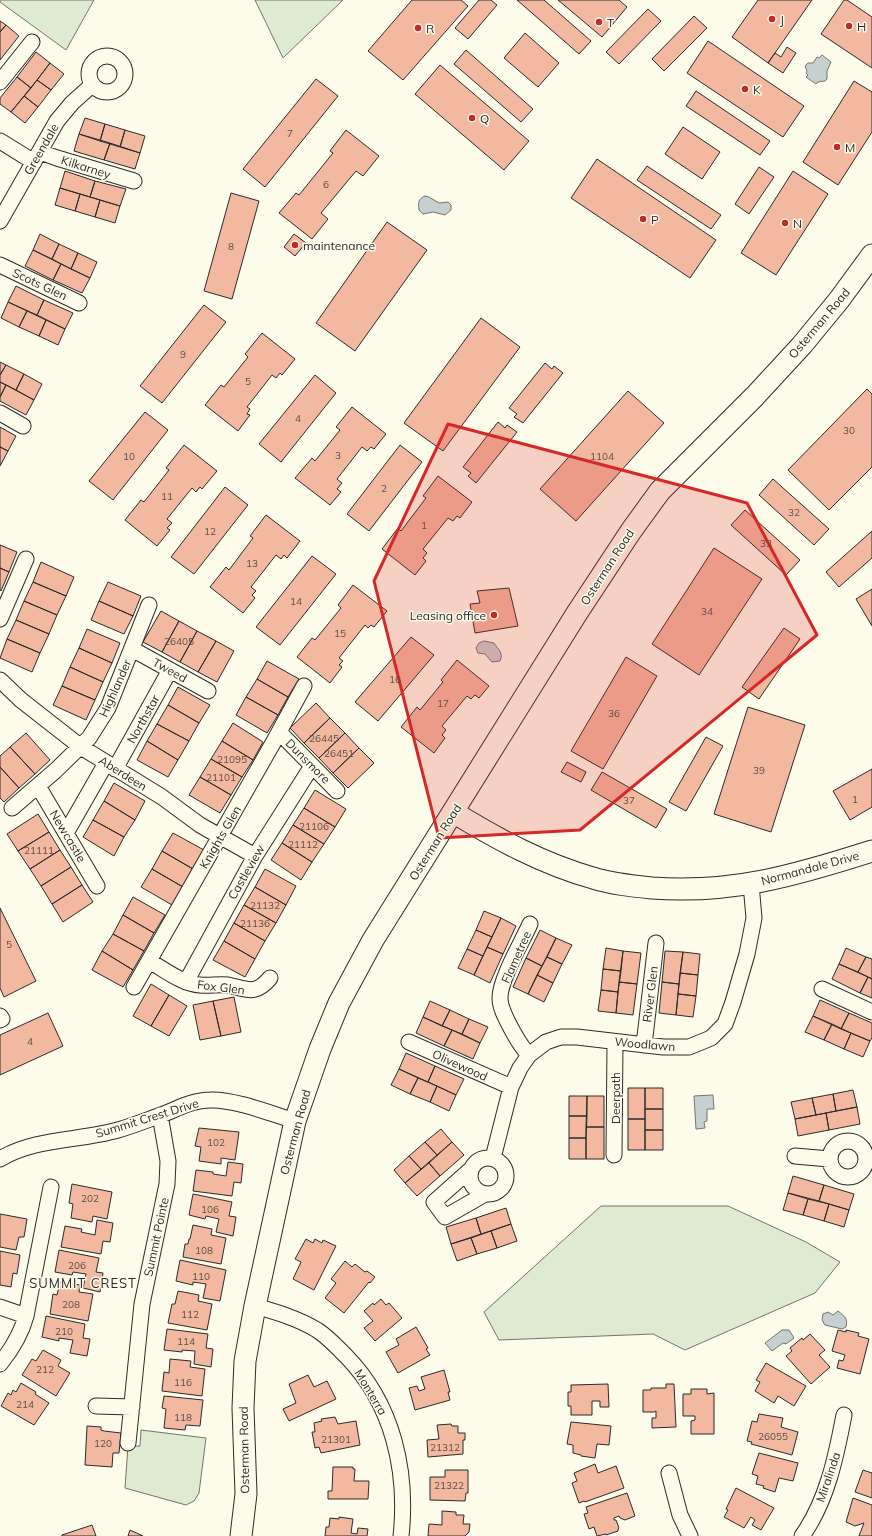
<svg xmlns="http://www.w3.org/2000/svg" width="872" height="1536" viewBox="0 0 872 1536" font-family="Mulish,sans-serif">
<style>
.green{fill:#deebd1;stroke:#74746e}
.water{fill:#c7d0d0;stroke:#74746e}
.building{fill:#f2b8a0;stroke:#2b2b2b}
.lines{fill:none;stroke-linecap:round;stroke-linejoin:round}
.street-casing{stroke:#2b2b2b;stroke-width:17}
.secondary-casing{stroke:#2b2b2b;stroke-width:23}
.street{stroke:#fdfbea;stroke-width:15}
.secondary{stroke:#fdfbea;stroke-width:21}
.marked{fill:#d62828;fill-opacity:0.2;stroke:#d62828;stroke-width:3;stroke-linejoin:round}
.poi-dot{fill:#c62828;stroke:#fdfbea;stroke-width:1.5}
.labels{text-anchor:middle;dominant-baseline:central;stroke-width:3;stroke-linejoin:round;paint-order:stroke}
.number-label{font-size:10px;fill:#5d4e48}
.poi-label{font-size:12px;fill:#2b2b2b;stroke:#fdfbea;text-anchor:start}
.street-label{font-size:12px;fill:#2b2b2b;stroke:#fdfbea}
.neighbourhood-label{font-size:13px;letter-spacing:1px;fill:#2b2b2b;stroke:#fdfbea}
</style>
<rect width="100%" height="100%" fill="#fdfbea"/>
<!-- green -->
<path class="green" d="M0,0H94L66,50L0,2Z
M255,0H343L283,58Z
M601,1206H728L806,1242L840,1262L815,1293L685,1350L653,1334L499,1340L484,1312Z
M141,1430L206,1438L199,1493L194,1501L186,1505L125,1488L128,1446H140Z"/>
<!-- water -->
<path class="water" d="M822,55L831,62L827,71V79L825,81L818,82L816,84L806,77L808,75L806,73L807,71L805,66L808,63H813L817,57L819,58Z
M425,196L429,197L439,203L448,202L451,205V210L445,215L433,212L423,214L419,210C418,203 418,199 425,196Z
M484,641L494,643C498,650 504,652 500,661L492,662L485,654L478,653L476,648L479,643Z
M713,1095L714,1109H707V1121L704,1122L705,1128L696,1129L694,1096Z
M838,1311C845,1317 848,1318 846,1327L842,1329L825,1325L822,1320L823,1314L828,1312L833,1315Z
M782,1330H789L794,1338L786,1344L783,1343L772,1351L765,1343Z"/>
<!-- building -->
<path class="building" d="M412,0H461L468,6L403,80L368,51Z
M479,0H491L497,5L468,39L455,28Z
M517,0H544L591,41L579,54Z
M558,0H619L627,7L602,37Z
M758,0H812L768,63L732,37Z
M844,0H847L872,17V68L821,34Z
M648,9L661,21L619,64L606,52Z
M694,16L707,28L664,71L652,59Z
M0,21L6,25L0,32Z
M6,25L19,36L0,60V32Z
M525,33L559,63L538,87L504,58Z
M708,41L804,106L783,137L687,73Z
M787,47L796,53L783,73L768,63L775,53L781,57Z
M466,50L533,109L521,122L454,64Z
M36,52L50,63L31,88L17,77Z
M50,63L64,74L51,90L37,80Z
M440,65L529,141L504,170L415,94Z
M17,77L31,88L11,112L0,104V98Z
M316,79L338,96L265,187L243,169Z
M37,80L51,90L38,107L24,96Z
M854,81L872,92V132L838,185L803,162Z
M696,91L770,141L760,155L686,106Z
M24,96L38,107L25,123L11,112Z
M85,118L105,124L100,141L79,134Z
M105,124L125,130L120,147L100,141Z
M683,127L720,152L702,179L665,154Z
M125,130L145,136L140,153L120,147Z
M346,130L379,156L363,176L356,171L321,213L328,219L312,239L279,213L296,193L299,195L333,153L330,151Z
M79,134L110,143L104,160L74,151Z
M110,143L140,153L135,169L104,160Z
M597,159L716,240L690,278L571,198Z
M647,166L721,215L711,229L637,180Z
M759,167L774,177L749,214L735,204Z
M65,171L95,181L90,197L60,188Z
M793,171L828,194L776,275L741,253Z
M95,181L126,189L120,206L90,197Z
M60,188L80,194L75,211L55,205Z
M231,193L259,201L232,299L204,291Z
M80,194L100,200L95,217L75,211Z
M100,200L120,206L115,223L95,217Z
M387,222L427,250L355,351L316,323Z
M40,234L59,244L52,259L33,250Z
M294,234L306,243L295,256L284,247Z
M59,244L78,253L71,269L52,259Z
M33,250L61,264L53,280L25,266Z
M78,253L97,262L90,278L71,269Z
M61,264L90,278L82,293L53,280Z
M16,286L44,300L37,315L8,302Z
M44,300L73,313L65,329L37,315Z
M8,302L27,311L19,327L1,318Z
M204,305L226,322L162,403L140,386Z
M27,311L46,320L39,336L19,327Z
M481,318L520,347L443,451L404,423Z
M46,320L65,329L58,345L39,336Z
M262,333L295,359L282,375L280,373L276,378L272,375L247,407L250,409L247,414L250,415L238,431L205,405L221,385L224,387L248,357L245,354Z
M0,362L6,365L0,375Z
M545,363L552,369L554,366L563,373L523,423L514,417L517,414L509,408Z
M6,365L24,374L16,390L0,382V375Z
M24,374L42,384L34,400L16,390Z
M315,375L336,393L281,462L259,444Z
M0,382L6,385L0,397Z
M6,385L34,400L26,415L0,401V397Z
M867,389L872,394V467L829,510L788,470Z
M628,391L664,423L576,521L540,489Z
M352,407L386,434L374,449L371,447L367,451L362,447L337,479L342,483L337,489L341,492L330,505L295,478L312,458L315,461L340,430L336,427Z
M145,412L168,430L113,500L89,481Z
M498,422L505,428L507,425L517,432L476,483L468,476L471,473L463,467Z
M0,427L16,436L8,451L0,447Z
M184,445L217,471L202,489L200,487L196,492L192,488L167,519L172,523L167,528L170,530L157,546L125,520L141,500L144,502L169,470L166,468Z
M400,445L422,462L369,531L347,514Z
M0,447L8,451L0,466Z
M438,476L472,502L460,518L457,516L453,521L448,518L423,549L427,553L423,558L426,561L415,575L382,549L398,528L401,531L426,498L423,496Z
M773,479L829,529L814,545L759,495Z
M225,487L248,505L194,574L171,557Z
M745,510L800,560L786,575L731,525Z
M266,515L300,541L287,558L284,555L281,559L276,555L251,587L256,591L252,595L255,598L243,613L210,587L226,567L229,570L253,538L250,536Z
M872,531V558L839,587L826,572Z
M0,545L17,552L9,572L0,568Z
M714,548L762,579L699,675L652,644Z
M312,556L336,574L280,645L256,627Z
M41,562L74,577L66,596L33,582Z
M0,568L9,572L1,591L0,590Z
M33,582L66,596L57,615L24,601Z
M108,582L141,596L133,616L99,601Z
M353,585L387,611L374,627L371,625L368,628L365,625L339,658L343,661L339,665L342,667L330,683L297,657L312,638L315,640L341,608L338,605Z
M509,588L518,626L475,633L470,604L480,603L477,591Z
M872,589V626L856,599Z
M24,601L57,615L49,634L16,620Z
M99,601L133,616L124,634L91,620Z
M161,611L179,621L162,652L143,642Z
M16,620L49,634L40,653L7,639Z
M179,621L197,631L180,662L162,652Z
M784,628L800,639L759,699L742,687Z
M87,629L120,643L112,663L79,648Z
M197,631L216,641L198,672L180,662Z
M411,637L434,655L378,721L355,702Z
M7,639L40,653L32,672L0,658Z
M216,641L234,651L217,682L198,672Z
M79,648L112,663L103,682L70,667Z
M626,657L657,676L603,769L571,751Z
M457,660L489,686L479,698L475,695L471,699L467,696L442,726L446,730L442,735L445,738L434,753L401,727L417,707L420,710L443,682L441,680Z
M267,661L299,679L288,697L257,679Z
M70,667L103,682L95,700L62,686Z
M257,679L288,697L278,715L246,697Z
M62,686L95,700L86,720L53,705Z
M178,687L210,705L199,723L168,705Z
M246,697L278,715L267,733L236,715Z
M316,703L330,718L304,743L290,728Z
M168,705L199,723L189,741L157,724Z
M748,707L805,725L771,832L714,814Z
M330,718L345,733L319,758L304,743Z
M233,723L263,742L253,760L222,741Z
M157,724L189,741L178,760L147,741Z
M26,733L50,760L35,774L10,747Z
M345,733L359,748L333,773L319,758Z
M706,737L723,746L686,811L669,802Z
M147,741L178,760L168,777L137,760Z
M222,741L253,760L242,777L211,759Z
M10,747L35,774L19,788L0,767V756Z
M359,748L374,763L348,788L333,773Z
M211,759L242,777L231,795L200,777Z
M567,762L586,772L581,782L561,772Z
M0,767L19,788L4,802L0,798Z
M872,769V807L850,820L833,791Z
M602,772L667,809L656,828L591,790Z
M200,777L231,795L220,813L189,795Z
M114,783L145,801L135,820L104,801Z
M315,790L346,809L335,827L304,808Z
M104,801L135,820L124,837L93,820Z
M304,808L335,827L324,844L293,825Z
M38,814L49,832L18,851L7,834Z
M93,820L124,837L114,856L83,837Z
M293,825L324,844L312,862L282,843Z
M49,832L60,850L30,869L18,851Z
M173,833L204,850L193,869L162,851Z
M282,843L312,862L301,880L271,860Z
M60,850L71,867L41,886L30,869Z
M162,851L193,869L183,887L152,869Z
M71,867L82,885L52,904L41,886Z
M152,869L183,887L172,905L141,887Z
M265,869L296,886L286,905L255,887Z
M82,885L93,902L63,922L52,904Z
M255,887L286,905L276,923L244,905Z
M133,897L165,915L154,933L123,915Z
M244,905L276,923L265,941L234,923Z
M0,908L36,981L4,997L0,988Z
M484,911L501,918L492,937L476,930Z
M123,915L154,933L144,951L113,934Z
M501,918L516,926L503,954L487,947Z
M234,923L265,941L255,959L224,941Z
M476,930L492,937L483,956L467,949Z
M540,930L556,938L542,966L526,958Z
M113,934L144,951L133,970L102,951Z
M556,938L572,945L562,964L547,957Z
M224,941L255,959L245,977L213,960Z
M487,947L503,954L490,983L474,975Z
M606,948L623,951L621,971L603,969Z
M846,948L866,957L858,972L839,964Z
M467,949L483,956L474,975L458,968Z
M102,951L133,970L123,987L92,970Z
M623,951L641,953L637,984L619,982Z
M665,951L683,952L679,984L662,982Z
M683,952L700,954L698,975L680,973Z
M547,957L562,964L553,983L537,975Z
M866,957L872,959V979L858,972Z
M526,958L542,966L528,994L513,987Z
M839,964L868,977L860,993L832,979Z
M603,969L621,971L618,992L601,990Z
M680,973L698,975L696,996L678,994Z
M537,975L553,983L544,1002L528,994Z
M868,977L872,979V998L860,993Z
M619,982L637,984L633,1015L616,1013Z
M662,982L679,984L676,1015L659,1013Z
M151,984L169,995L151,1026L133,1016Z
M601,990L618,992L616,1013L598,1011Z
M678,994L696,996L693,1017L676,1015Z
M169,995L187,1006L169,1036L151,1026Z
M234,997L241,1032L221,1036L213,1001Z
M820,1000L849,1013L841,1029L813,1016Z
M213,1001L221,1036L200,1040L193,1005Z
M430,1001L450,1010L442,1026L423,1017Z
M450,1010L469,1019L462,1034L442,1026Z
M48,1013L63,1046L0,1075V1035Z
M849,1013L872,1023V1038L870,1041L841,1029Z
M813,1016L832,1024L824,1040L805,1032Z
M423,1017L452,1030L444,1046L416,1033Z
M469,1019L488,1027L480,1043L462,1034Z
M832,1024L851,1033L844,1049L824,1040Z
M452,1030L480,1043L473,1059L444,1046Z
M851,1033L870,1041L863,1057L844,1049Z
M406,1053L435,1066L428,1082L399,1069Z
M435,1066L464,1079L456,1095L428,1082Z
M399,1069L418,1078L410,1094L391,1085Z
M418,1078L437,1086L430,1102L410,1094Z
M437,1086L456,1095L449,1111L430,1102Z
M628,1088H645V1119H628Z
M645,1088H663V1109H645Z
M853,1090L857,1107L836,1111L833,1094Z
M833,1094L836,1111L816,1115L812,1098Z
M569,1096H587V1116H569Z
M587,1096H604V1127H586Z
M812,1098L816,1115L795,1119L791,1102Z
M857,1107L860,1124L829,1130L826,1113Z
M645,1109H663V1130H645Z
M826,1113L829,1130L798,1136L795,1119Z
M569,1116H587L586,1138H569Z
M628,1119H645V1150H628Z
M586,1127H604V1159H586Z
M199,1128L239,1132L235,1160L221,1158V1164L199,1161L201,1147L195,1146Z
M441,1129L452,1142L437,1155L425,1142Z
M645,1130H663V1150H645Z
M569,1138H586V1159H569Z
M425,1142L437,1155L421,1169L409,1156Z
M452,1142L464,1155L440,1176L429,1163Z
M409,1156L421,1169L405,1183L394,1170Z
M228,1162L243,1164L241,1183L234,1182L232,1196L193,1191L196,1170L213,1172V1174L226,1176Z
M429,1163L440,1176L417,1196L405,1183Z
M793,1176L824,1185L819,1201L788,1193Z
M72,1184L112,1192L107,1219L93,1216L92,1222L71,1218L73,1204L69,1203Z
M824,1185L854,1194L849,1210L819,1201Z
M788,1193L808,1199L803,1215L783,1210Z
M193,1194L232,1202L229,1216L236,1217L233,1236L216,1232L219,1219L206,1216L205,1219L189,1215Z
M808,1199L829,1204L824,1221L803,1215Z
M829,1204L849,1210L844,1227L824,1221Z
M506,1208L511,1224L481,1234L476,1218Z
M0,1214L27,1219L24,1237H19L16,1250L0,1247Z
M476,1218L481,1234L451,1244L446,1227Z
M97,1220L113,1223L110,1242L103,1241L101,1254L61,1247L65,1226L82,1229L81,1232L95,1235Z
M511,1224L517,1241L497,1248L491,1231Z
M193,1225L212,1229L211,1235L226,1238L221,1264L183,1257L185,1244H188L189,1239H190Z
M491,1231L497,1248L477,1254L471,1238Z
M471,1238L477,1254L457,1261L451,1244Z
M306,1239L313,1243L315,1239L322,1243L323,1240L336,1246L314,1290L293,1279L301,1262L295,1259Z
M59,1250L99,1258L96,1272L103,1273L100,1292L83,1288L86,1274L73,1272L72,1275L55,1272Z
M0,1251L20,1255L17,1274L13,1273L11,1287L0,1285Z
M180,1260L226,1270L220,1301L203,1298L206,1284L193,1282V1285L176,1281Z
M345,1261L352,1267L355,1264L365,1272L367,1271L375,1277L370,1283L369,1282L344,1313L325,1298L336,1283L331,1279Z
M60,1282L80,1285L79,1292L93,1294L88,1321L50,1314L53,1294L57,1295Z
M178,1291L199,1295L198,1301L212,1304L207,1330L168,1323L172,1304H175Z
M381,1299L386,1305L389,1303L402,1318L375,1341L364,1328L373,1321L364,1311L373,1303L374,1305Z
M46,1316L85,1324L83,1338L90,1339L87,1356L70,1353L73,1340L59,1338V1341L42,1337Z
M416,1327L428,1348L426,1349L430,1355L398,1373L386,1352L399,1345L396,1339Z
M167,1329L208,1334L206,1348L213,1349L211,1367L194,1364L195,1351L182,1350V1352L164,1350Z
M838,1330L846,1332V1330L859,1333L858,1336L869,1339L860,1374L837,1368L839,1360L843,1361L845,1355L832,1351Z
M810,1334L825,1350L819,1355L830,1367L811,1384L786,1356L792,1351L790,1348L802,1338L803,1340Z
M43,1350L61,1360L58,1366L70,1373L56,1396L22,1375L32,1359L36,1361Z
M170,1359L191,1361L190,1367L205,1369L202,1396L162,1391L164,1372L169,1373Z
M766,1363L806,1386L794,1406L778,1396L774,1403L755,1391L760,1382L756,1380Z
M444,1370L450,1392H448L450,1400L415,1410L409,1388L417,1386L419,1391L425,1389L421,1377Z
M308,1375L314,1387L327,1381L336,1399L289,1421L283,1409L296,1403L289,1384Z
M21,1383L36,1392L35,1394L49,1403L34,1425L1,1406L8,1393L11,1395L13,1390L16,1392Z
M608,1384L609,1407H600V1401H592V1415H571V1406H568V1392H571V1385Z
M666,1384H674L676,1427L652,1428V1418H656V1411L654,1412H643V1390H651V1388H666Z
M691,1389H707V1394L714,1393V1434H691V1421L695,1420V1416H683V1394H691Z
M164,1396L203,1400L200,1426L186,1425L185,1430L164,1428L166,1409L162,1408Z
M759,1414L783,1418L781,1427L798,1432L792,1455L751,1444L752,1442L747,1441L752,1421L757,1422Z
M335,1417L338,1424L356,1421L360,1445L321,1453L319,1447L315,1448L312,1432H315L314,1423L322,1421L321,1419Z
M571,1422L611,1426L609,1445L597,1444L595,1458L581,1456V1455L573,1453V1445L567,1444Z
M451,1424L452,1426H458V1433H465V1440H463V1454L428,1457L427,1440L439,1439L437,1425Z
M87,1426L101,1427V1430L104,1431L121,1433L119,1453H113L112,1467L85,1465Z
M759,1453L798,1463L793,1481L779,1478L775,1492L763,1488L764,1486L756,1484L758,1476L752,1474Z
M595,1464L598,1473L616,1466L624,1488L585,1502L584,1501L579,1503L572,1483L577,1481L574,1473Z
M333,1467H353V1469H355L354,1481H369L368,1499H328V1491H332Z
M445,1470H468V1493H466L465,1501L430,1500V1477H445Z
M863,1470L872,1473V1498L855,1492Z
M736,1488L774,1508L761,1530L752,1525L755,1520L751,1517L744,1528L724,1517L728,1510L726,1509Z
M627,1493L635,1516L625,1520L620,1518L619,1516L614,1518V1520H616L619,1528L618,1529V1531L606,1535V1534L597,1536L594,1527L589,1529L584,1514L588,1513L586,1507Z
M853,1498L872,1505V1536H859L864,1523L855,1526L846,1522Z
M442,1511L456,1512V1515H464L463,1524H470L469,1532L465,1536H428L429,1524L442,1525Z
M339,1517L353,1519L351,1533L357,1534L358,1528L368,1529L367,1536H325L326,1527H329L330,1518L339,1519Z
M92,1525L96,1536H62V1535Z
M130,1530L143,1536H128Z"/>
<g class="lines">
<defs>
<path id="street" d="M89 74a18 18 0 1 1 36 0a18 18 0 1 1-36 0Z
M0,82L32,42
M0,141L34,162
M40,152L57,158L134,181
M0,221L57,121L72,103L92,85
M0,265L79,303
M0,413L23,426
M0,619L26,559
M132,649L208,691
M0,680L21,700L81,747L162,797L200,825L255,856
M279,732L337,791
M115,769L170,670
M38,786L97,886
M12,808L55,771L89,738L108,708L149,605
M66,833L106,763
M149,961C164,969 182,984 200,985C209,986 218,984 228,985C247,989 255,996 270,978
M186,982L255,856L312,766
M134,987L273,743L304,686
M822,989L872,1012
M0,1016L2,1019L0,1020
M409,1042L511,1087
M644,1045L656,943
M529,1055C521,1047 517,1039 512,1030C507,1020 500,1009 500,998C500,979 522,942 530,924
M830 1159a18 18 0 1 1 36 0a18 18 0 1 1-36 0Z
M614,1155L615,1042
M795,1156L829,1159
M470 1176a18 18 0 1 1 36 0a18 18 0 1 1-36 0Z
M493,1158L511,1087L520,1068L529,1055L546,1042L561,1037H577L663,1047H689L711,1038L725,1024L733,1002L747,954L754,918L751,884
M0,1159C35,1138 79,1141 118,1130C132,1126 147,1120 161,1115C177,1109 193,1100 210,1100C234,1099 272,1114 295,1121
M470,1170L434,1202L445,1217L485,1194
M255,1306C276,1312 297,1318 317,1330C328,1337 337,1347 346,1356C393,1404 408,1471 401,1536
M0,1307L26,1316
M0,1364C12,1349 21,1335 26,1316L51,1187
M96,1406L132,1407
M128,1443L142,1304L167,1184L168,1161L160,1115
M669,1473L680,1515L690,1536
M802,1536C827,1501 836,1457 844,1415"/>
<path id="secondary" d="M453,812C497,839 543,864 593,878C612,884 632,886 652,888C732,894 797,875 872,851
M241,1536L246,1494L243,1408L245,1361L255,1306L295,1121L320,1049L339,1003L373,940L577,613L631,531L660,491L755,396L802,345L839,300L872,255"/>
</defs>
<!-- street casing -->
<use href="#street" class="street-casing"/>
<!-- secondary casing -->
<use href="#secondary" class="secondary-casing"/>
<!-- street -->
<use href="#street" class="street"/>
<!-- secondary -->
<use href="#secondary" class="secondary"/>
</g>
<!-- marked area -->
<path class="marked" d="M448,424L747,503L817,635L580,830L439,838L374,581Z"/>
<!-- markers -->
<g class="poi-dot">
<circle cx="772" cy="19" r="4"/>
<circle cx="599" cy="22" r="4"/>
<circle cx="849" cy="26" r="4"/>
<circle cx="418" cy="28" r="4"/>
<circle cx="745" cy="89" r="4"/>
<circle cx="472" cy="118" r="4"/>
<circle cx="837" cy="147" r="4"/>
<circle cx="643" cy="219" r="4"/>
<circle cx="785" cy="223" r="4"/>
<circle cx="295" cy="245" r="4"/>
<circle cx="494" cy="615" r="4"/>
</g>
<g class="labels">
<!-- number labels -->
<g class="number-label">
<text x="290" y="133">7</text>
<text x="326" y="184">6</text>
<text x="231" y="246">8</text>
<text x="183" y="354">9</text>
<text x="248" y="381">5</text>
<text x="298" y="418">4</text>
<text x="849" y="430">30</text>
<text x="338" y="455">3</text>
<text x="129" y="456">10</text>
<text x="602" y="456">1104</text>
<text x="384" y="488">2</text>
<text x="167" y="496">11</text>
<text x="794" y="512">32</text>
<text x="424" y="525">1</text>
<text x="210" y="531">12</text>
<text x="766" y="543">33</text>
<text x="252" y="563">13</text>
<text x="296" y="601">14</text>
<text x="707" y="611">34</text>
<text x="340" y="633">15</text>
<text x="179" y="641">26405</text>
<text x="395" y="679">16</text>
<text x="443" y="703">17</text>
<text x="614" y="713">36</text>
<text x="324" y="738">26445</text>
<text x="339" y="753">26451</text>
<text x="232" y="759">21095</text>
<text x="759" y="770">39</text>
<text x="221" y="777">21101</text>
<text x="855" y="799">1</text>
<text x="629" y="800">37</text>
<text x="314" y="826">21106</text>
<text x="303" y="844">21112</text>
<text x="39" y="850">21111</text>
<text x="265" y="905">21132</text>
<text x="255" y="923">21136</text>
<text x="9" y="944">5</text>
<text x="30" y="1041">4</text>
<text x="216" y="1142">102</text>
<text x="90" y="1198">202</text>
<text x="210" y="1209">106</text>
<text x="204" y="1250">108</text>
<text x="77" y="1265">206</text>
<text x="201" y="1276">110</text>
<text x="71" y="1304">208</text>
<text x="190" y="1314">112</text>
<text x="64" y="1331">210</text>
<text x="186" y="1341">114</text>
<text x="45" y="1369">212</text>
<text x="183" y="1382">116</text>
<text x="25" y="1404">214</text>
<text x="183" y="1417">118</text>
<text x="773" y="1436">26055</text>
<text x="336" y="1439">21301</text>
<text x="103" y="1443">120</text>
<text x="445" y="1447">21312</text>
<text x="449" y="1485">21322</text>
</g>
<!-- poi labels -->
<g class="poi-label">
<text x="780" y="19">J</text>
<text x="607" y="22">T</text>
<text x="857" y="26">H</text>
<text x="426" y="28">R</text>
<text x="753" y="89">K</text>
<text x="480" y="118">Q</text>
<text x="845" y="147">M</text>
<text x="651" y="219">P</text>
<text x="793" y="223">N</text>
<text x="303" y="245">maintenance</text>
<text x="486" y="615" text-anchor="end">Leasing office</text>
</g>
<!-- street labels -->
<g class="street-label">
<text transform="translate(41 149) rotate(-60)">Greendale</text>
<text transform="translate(86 167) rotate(17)">Kilkarney</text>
<text transform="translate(40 284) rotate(25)">Scots Glen</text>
<text transform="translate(819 323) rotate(-50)">Osterman Road</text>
<text transform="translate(607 567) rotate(-57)">Osterman Road</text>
<text transform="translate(170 670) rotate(29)">Tweed</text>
<text transform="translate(115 688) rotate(-66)">Highlander</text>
<text transform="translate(143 719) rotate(-61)">Northstar</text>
<text transform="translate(308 761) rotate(45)">Dunsmore</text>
<text transform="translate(123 773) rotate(32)">Aberdeen</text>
<text transform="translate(68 836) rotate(59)">Newcastle</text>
<text transform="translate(220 837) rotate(-60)">Knights Glen</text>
<text transform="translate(435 842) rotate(-58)">Osterman Road</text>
<text transform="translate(810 868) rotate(-15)">Normandale Drive</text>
<text transform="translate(246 872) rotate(-60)">Castleview</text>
<text transform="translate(516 957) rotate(-66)">Flametree</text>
<text transform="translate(221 987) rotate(7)">Fox Glen</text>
<text transform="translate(650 994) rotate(-83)">River Glen</text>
<text transform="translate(645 1044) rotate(5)">Woodlawn</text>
<text transform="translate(460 1065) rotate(24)">Olivewood</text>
<text transform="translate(615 1098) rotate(-90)">Deerpath</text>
<text transform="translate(147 1118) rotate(-17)">Summit Crest Drive</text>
<text transform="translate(295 1132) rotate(-75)">Osterman Road</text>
<text transform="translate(156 1237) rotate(-78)">Summit Pointe</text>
<text transform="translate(371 1392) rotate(59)">Monterra</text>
<text transform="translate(244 1450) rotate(-91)">Osterman Road</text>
<text transform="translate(828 1477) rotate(-71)">Miralinda</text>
</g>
<!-- neighbourhood labels -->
<g class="neighbourhood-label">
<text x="83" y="1283">SUMMIT CREST</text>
</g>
</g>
</svg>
